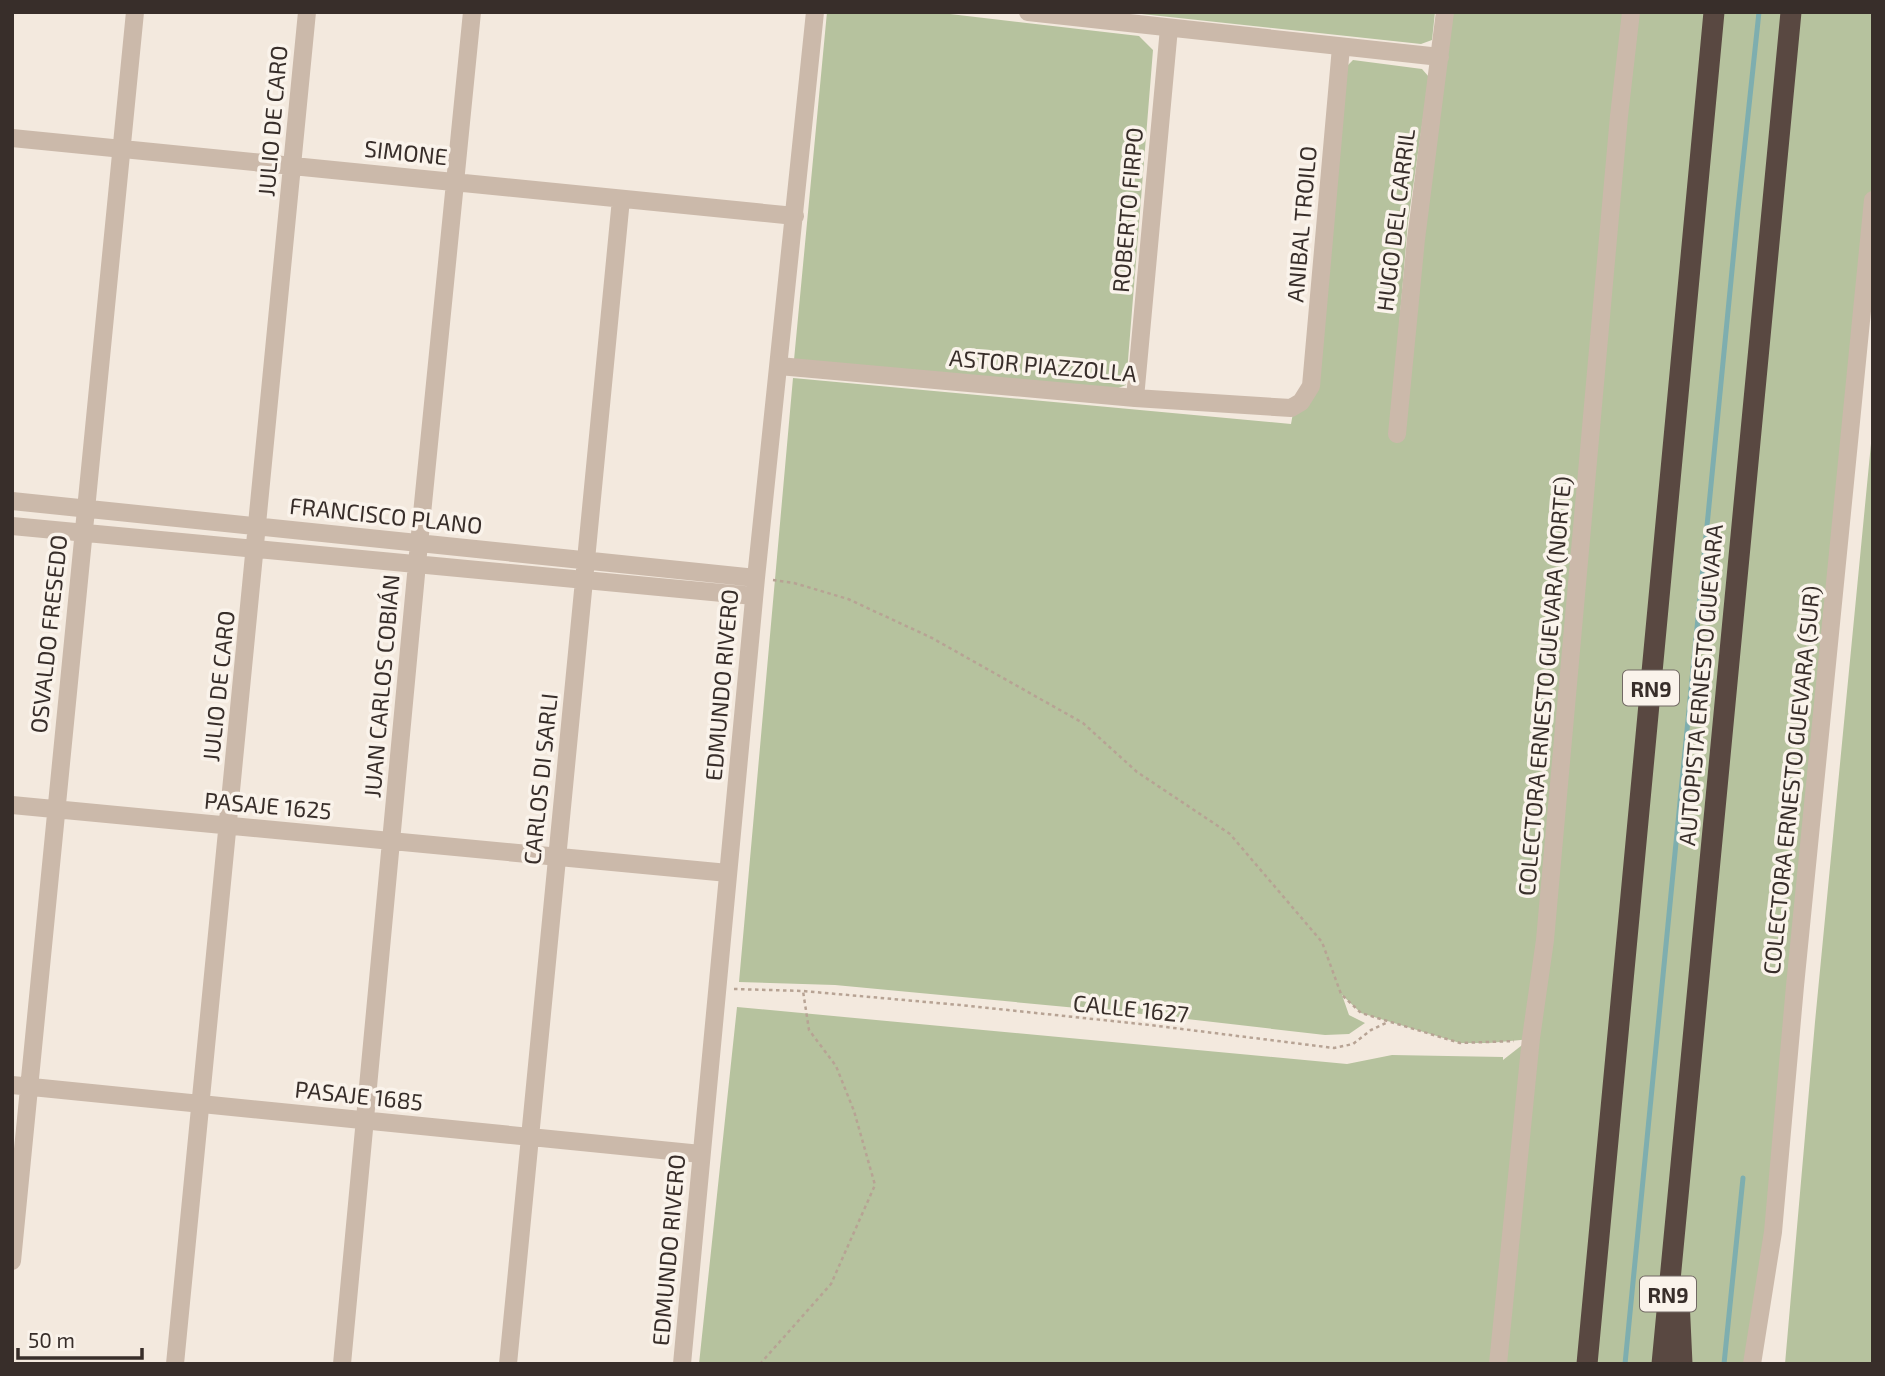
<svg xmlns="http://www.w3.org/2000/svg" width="1885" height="1376" viewBox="0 0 1885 1376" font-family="'Exo 2',sans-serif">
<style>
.green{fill:#b6c29e}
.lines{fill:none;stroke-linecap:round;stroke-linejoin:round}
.stream{stroke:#7eaeaf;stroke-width:5}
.path{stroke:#b7a394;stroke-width:2.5;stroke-dasharray:3.5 3.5;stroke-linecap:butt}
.minor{stroke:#cbb9aa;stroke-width:18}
.highway{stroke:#594841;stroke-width:21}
.labels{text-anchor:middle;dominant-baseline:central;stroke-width:7;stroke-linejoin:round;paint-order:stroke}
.shield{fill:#faf3eb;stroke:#726964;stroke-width:2}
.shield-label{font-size:21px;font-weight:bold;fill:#382e2a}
.street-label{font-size:23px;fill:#382e2a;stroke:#faf3eb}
</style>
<rect width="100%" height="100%" fill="#f3e9de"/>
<!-- green -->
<path class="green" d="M827,12H933L1139,36L1153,50L1126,385L1113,390L794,360Z
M1123,12H1435L1432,40L1421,44Z
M1445,12H1873V200L1752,1364H699L737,1007L1347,1064L1392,1055L1503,1057V1060L1530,1039L1489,1043H1460L1361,1013L1342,995L1349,1015L1365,1023L1349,1034L1325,1035L1152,1015L835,985L739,982L793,378L1291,424L1293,413L1306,407L1347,66L1353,60L1422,69L1429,77L1408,222L1390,433Z
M1873,423V1364H1785L1815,1022Z"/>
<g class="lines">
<!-- stream -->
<path class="stream" d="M1625,1364L1738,209L1759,12
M1724,1364L1743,1178"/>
<!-- path -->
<path class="path" d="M773,580L794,583L848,599L932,638L1083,723L1137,772L1230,834L1322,942L1341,994L1361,1013L1460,1043L1514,1041
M734,989L803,991L960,1005L1150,1025L1334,1048L1353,1044L1371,1030L1388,1022
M760,1364L831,1284L875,1185L854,1111L836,1066L809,1030L803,991"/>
<!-- minor -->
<path class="minor" d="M1028,12L1440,57
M12,138L795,216
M779,366L1135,398L1291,408L1301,402L1311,386L1341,47
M1135,398L1169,28
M1397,434L1416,239L1445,12
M12,501L756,578
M12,526L754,596
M12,805L728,873
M12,1085L701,1154
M12,1261L135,12
M175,1364L307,12
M342,1364L417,564L472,12
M508,1364L621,199
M682,1364L756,578L815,12
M1498,1364L1531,1038L1545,940L1619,116L1631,12
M1752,1364L1773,1232L1795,986L1873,200"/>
<!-- highway -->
<path class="highway" d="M1679,1299L1682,1364
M1587,1364L1714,12
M1662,1364L1791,12"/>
</g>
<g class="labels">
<!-- shield labels -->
<g class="shield">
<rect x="1623" y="670.5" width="56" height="35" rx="5"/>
<rect x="1640" y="1276.5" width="56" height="35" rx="5"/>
</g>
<g class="shield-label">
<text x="1651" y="688">RN9</text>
<text x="1668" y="1294">RN9</text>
</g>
<!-- street labels -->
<g class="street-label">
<text transform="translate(272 121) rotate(-85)">JULIO DE CARO</text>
<text transform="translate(406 152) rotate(6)">SIMONE</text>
<text transform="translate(1127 210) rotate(-85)">ROBERTO FIRPO</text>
<text transform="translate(1395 220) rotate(-83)">HUGO DEL CARRIL</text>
<text transform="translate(1301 224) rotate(-85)">ANIBAL TROILO</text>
<text transform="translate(1043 365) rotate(5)">ASTOR PIAZZOLLA</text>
<text transform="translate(386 515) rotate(6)">FRANCISCO PLANO</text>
<text transform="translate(48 634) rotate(-84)">OSVALDO FRESEDO</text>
<text transform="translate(721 685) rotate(-85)">EDMUNDO RIVERO</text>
<text transform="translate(1700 685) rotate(-85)">AUTOPISTA ERNESTO GUEVARA</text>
<text transform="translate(218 686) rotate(-84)">JULIO DE CARO</text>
<text transform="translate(381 686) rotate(-85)">JUAN CARLOS COBIÁN</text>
<text transform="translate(1544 686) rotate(-85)">COLECTORA ERNESTO GUEVARA (NORTE)</text>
<text transform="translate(540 779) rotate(-84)">CARLOS DI SARLI</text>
<text transform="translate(1791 780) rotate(-84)">COLECTORA ERNESTO GUEVARA (SUR)</text>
<text transform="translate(268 805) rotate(5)">PASAJE 1625</text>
<text transform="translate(1131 1008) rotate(6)">CALLE 1627</text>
<text transform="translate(359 1095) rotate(6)">PASAJE 1685</text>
<text transform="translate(668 1250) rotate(-85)">EDMUNDO RIVERO</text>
</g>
</g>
<!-- border -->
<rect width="1885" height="1376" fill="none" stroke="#382e2a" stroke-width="28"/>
<!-- scale -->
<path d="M18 1348v10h124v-10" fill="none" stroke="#382e2a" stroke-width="3.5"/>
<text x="28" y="1348" font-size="21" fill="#382e2a" stroke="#faf3eb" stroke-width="5" paint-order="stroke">50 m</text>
</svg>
